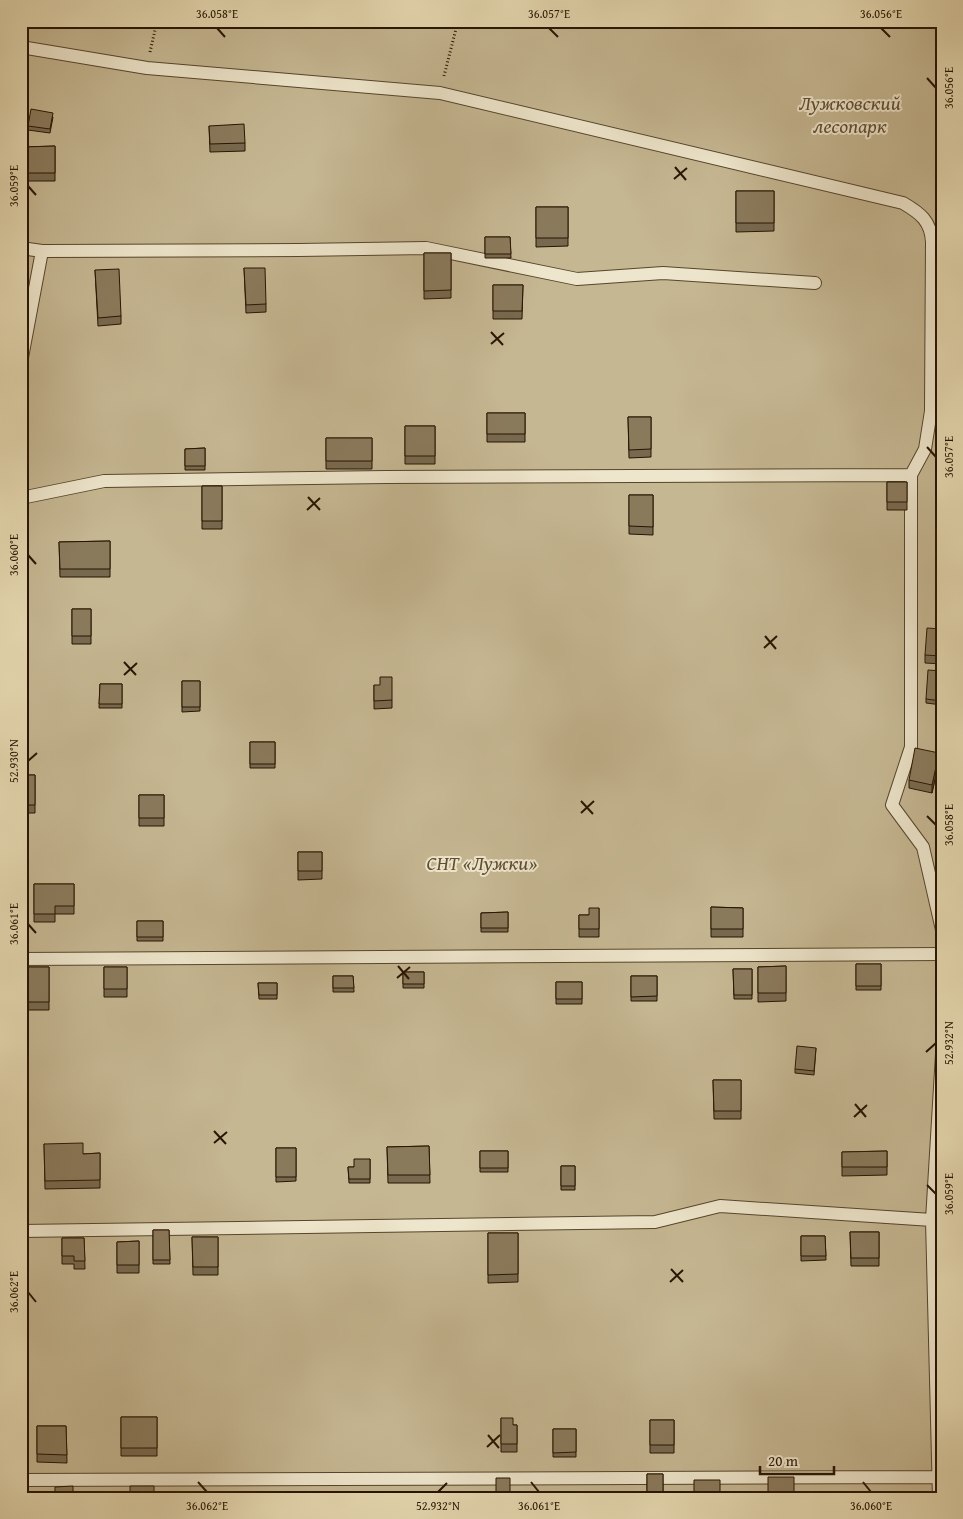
<svg xmlns="http://www.w3.org/2000/svg" width="963" height="1519" viewBox="0 0 963 1519" font-family="'Gentium Book Plus',serif">
<style>
.green{fill:#c5b792;stroke:#766649}
.lines{fill:none;stroke-linecap:round;stroke-linejoin:round}
.lane-casing{stroke:#56452c;stroke-width:14}
.path{stroke:#271400;stroke-width:3;stroke-dasharray:1 2.5;stroke-linecap:butt}
.lane{stroke:#eee6cc;stroke-width:12}
.wall{fill:#77694f;stroke:#271400}
.shaded-wall{fill:#615540;stroke:#271400}
.building{fill:#8a7a5c;stroke:#271400}
.ticks{fill:none;stroke:#271400;stroke-width:2}
.labels{text-anchor:middle;dominant-baseline:central;stroke-width:4;stroke-linejoin:round;paint-order:stroke}
.park-label{font-size:20px;font-style:italic;fill:#5e4d33;stroke:#eee6cc}
.neatline{fill:none;stroke:#271400;stroke-width:2}
.ticks-label{font-size:12px;text-anchor:middle;fill:#271400}
</style>
<rect width="100%" height="100%" fill="#e5d8b0"/>
<filter id="stains"><feTurbulence type="fractalNoise" baseFrequency=".004" numOctaves="4"/><feColorMatrix values="0 0 0 0 .2 0 0 0 0 .09 0 0 0 0 .02 0 0 0 .5 -.17"/></filter>
<radialGradient id="worn" r=".72"><stop offset=".6" stop-color="#630" stop-opacity="0"/><stop offset="1" stop-color="#630" stop-opacity=".3"/></radialGradient>
<!-- green -->
<path class="green" d="M21,21H942V1498H21Z"/>
<g class="lines">
<defs>
<path id="lane" d="M21,47L147,68L440,93L903,203C920,213 931,221 932,242L931,411L925,449L911,475
M21,248L42,251
M21,363L42,251L299,250L426,248L577,279L663,273L815,283
M21,498L104,481L386,477L911,475V747L892,805L923,847L942,930
M21,959L942,954
M21,1231L655,1222L720,1206L932,1220
M21,1480L939,1477
M939,1498L932,1220L942,1054"/>
</defs>
<!-- lane casing -->
<use href="#lane" class="lane-casing"/>
<!-- path -->
<path class="path" d="M150,52L155,30
M444,76L458,21"/>
<!-- lane -->
<use href="#lane" class="lane"/>
</g>
<!-- wall -->
<path class="wall" d="M53,117L50,133L28,130V126Z
M209,126L245,143V151L210,152Z
M55,146V181H22L23,147Z
M736,191H774V231L736,232Z
M536,207H568V246L536,247Z
M485,237H510L511,258H485Z
M424,253H451V298L424,299Z
M244,268L266,304V312L246,313Z
M95,270L121,316V324L98,326Z
M493,285H523L522,319H493Z
M487,413H525V442H487Z
M628,417H651V457L629,458Z
M405,426H435V464H405Z
M326,438H372V469H326Z
M205,448V470H185V449Z
M887,482H907V510H887Z
M202,486H222V529H202Z
M629,495H653V535L629,534Z
M110,541V577H60L59,542Z
M72,609H91V644H72Z
M942,629V664L925,663V655Z
M942,671V705L926,703V699Z
M182,681H200V711L182,712Z
M100,684H122V708H99Z
M374,685L392,700V708L374,709Z
M250,742H275V768H250Z
M939,761L932,793L909,788V780Z
M21,775H35V813H21Z
M139,795H164V826H139Z
M298,852H322V879L298,880Z
M34,884H74V914H55V922H34Z
M711,907L743,908V937H711Z
M599,908V937H579V915H589Z
M508,912V932H481V913Z
M137,921H163V941H137Z
M856,964H881V990H856Z
M786,966V1001L758,1002V967Z
M28,967H49V1010H28Z
M104,967H127V997H104Z
M733,969H752V999H734Z
M403,972H424V988H403Z
M333,976H353L354,992H333Z
M631,976H657V1001H631Z
M556,982H582V1004H556Z
M258,983H277V999H259Z
M816,1048L814,1075L795,1073V1069Z
M21,1072H24V1104H21Z
M713,1080H741V1119H714Z
M44,1144L83,1154L100,1153V1188L45,1189Z
M429,1146L430,1183H388L387,1147Z
M276,1148H296V1181L276,1182Z
M480,1151H508V1172H480Z
M887,1151V1175L842,1176V1152Z
M370,1159V1183H349L348,1167H354Z
M561,1166H575V1190H561Z
M153,1230H169L170,1264H153Z
M850,1232H879V1266H851Z
M488,1233H518V1282L488,1283Z
M801,1236H825L826,1260L801,1261Z
M192,1237H218V1275H193Z
M62,1238H84L85,1269H74V1264H62Z
M139,1241V1273H117V1242Z
M121,1417H157V1456H121Z
M501,1418L513,1425H517V1452H501Z
M650,1420H674V1453H650Z
M37,1426H66L67,1463L37,1462Z
M553,1429H576V1457H553Z
M647,1474H663V1498H647Z"/>
<!-- shaded-wall -->
<path class="shaded-wall" d="M939,753V761L932,793V785Z"/>
<!-- building -->
<path class="building" d="M31,109L53,113L50,129L28,126Z
M244,124L245,143L210,144L209,126Z
M55,146V173H22L23,147Z
M736,191H774V223H736Z
M536,207H568V238H536Z
M485,237H510L511,254H485Z
M424,253H451V290L424,291Z
M244,268H265L266,304L246,305Z
M119,269L121,316L98,318L95,270Z
M493,285H523L522,311H493Z
M487,413H525V434H487Z
M628,417H651V449L629,450Z
M405,426H435V456H405Z
M326,438H372V461H326Z
M205,448V466H185V449Z
M887,482H907V502H887Z
M202,486H222V521H202Z
M629,495H653V527L629,526Z
M110,541V569H60L59,542Z
M72,609H91V636H72Z
M927,628L942,629V656L925,655Z
M928,670L942,671V701L926,699Z
M380,677H392V700L374,701V685H380Z
M182,681H200V707H182Z
M100,684H122V704H99Z
M250,742H275V764H250Z
M915,748L939,753L932,785L909,780Z
M21,775H35V805H21Z
M139,795H164V818H139Z
M298,852H322V871H298Z
M34,884H74V906H55V914H34Z
M711,907L743,908V929H711Z
M589,908H599V929H579V915H589Z
M508,912V928H481V913Z
M137,921H163V937H137Z
M856,964H881V986H856Z
M786,966V993H758V967Z
M28,967H49V1002H28Z
M104,967H127V989H104Z
M733,969H752V995H734Z
M403,972H424V984H403Z
M333,976H353L354,988H333Z
M631,976H657V996L631,997Z
M556,982H582V999H556Z
M258,983H277V995H259Z
M797,1046L816,1048L814,1071L795,1069Z
M21,1072H24V1100H21Z
M713,1080H741V1111H714Z
M83,1143V1154L100,1153V1180L45,1181L44,1144Z
M429,1146L430,1175H388L387,1147Z
M276,1148H296V1177H276Z
M480,1151H508V1168H480Z
M887,1151V1167H842V1152Z
M354,1159H370V1179H349L348,1167H354Z
M561,1166H575V1186H561Z
M153,1230H169L170,1260H153Z
M850,1232H879V1258H851Z
M488,1233H518V1274L488,1275Z
M801,1236H825L826,1256H801Z
M192,1237H218V1267H193Z
M62,1238H84L85,1261H74V1256H62Z
M139,1241V1265H117V1242Z
M121,1417H157V1448H121Z
M501,1418H513V1425H517V1444H501Z
M650,1420H674V1445H650Z
M37,1426H66L67,1455L37,1454Z
M553,1429H576V1452L553,1453Z
M647,1474H663V1496H647Z
M768,1477H794V1498H768Z
M496,1478H510V1498H496Z
M694,1480H720V1498H694Z
M73,1486V1498H55V1487Z
M130,1486H154V1498H130Z"/>
<!-- ticks -->
<path class="ticks" d="M217,28L225,37M549,28L558,37M881,28L890,37M927,78L936,88M675,167L686,180M674,179L687,168M28,186L36,195M491,332L503,345M491,344L504,333M927,447L936,457M308,497L320,510M307,510L320,498M28,555L36,564M765,636L776,649M764,648L777,636M124,662L136,675M124,675L137,663M28,761L37,753M581,801L593,814M581,813L594,801M927,816L936,825M28,924L36,933M398,966L409,979M397,978L410,967M926,1052L936,1043M855,1104L866,1117M854,1117L867,1105M214,1131L226,1144M214,1143L227,1132M927,1185L936,1194M671,1269L683,1282M670,1282L683,1270M28,1292L36,1302M488,1435L499,1448M487,1447L500,1435M198,1482L207,1492M531,1482L539,1492M863,1482L871,1492M438,1492L447,1483"/>
<g class="labels">
<!-- park labels -->
<g class="park-label">
<text x="850" y="102">Лужковский<tspan x="850" dy="23">лесопарк</tspan></text>
<text x="482" y="862">СНТ «Лужки»</text>
</g>
</g>
<!-- margin -->
<rect width="963" height="1519" fill="none" stroke="#e5d8b0" stroke-width="55"/>
<!-- scale -->
<path d="M760 1466v8h74v-8" fill="none" stroke="#271400" stroke-width="2.5"/>
<text x="768" y="1466" font-size="15" fill="#271400" stroke="#eee6cc" stroke-width="4" paint-order="stroke">20 m</text>
<rect x="28" y="28" width="908" height="1464" class="neatline"/>
<g class="ticks-label">
<text x="217" y="18">36.058°E</text>
<text x="549" y="18">36.057°E</text>
<text x="881" y="18">36.056°E</text>
<text transform="translate(949 88) rotate(-90)" y="4">36.056°E</text>
<text transform="translate(14 186) rotate(-90)" y="4">36.059°E</text>
<text transform="translate(949 457) rotate(-90)" y="4">36.057°E</text>
<text transform="translate(14 555) rotate(-90)" y="4">36.060°E</text>
<text transform="translate(14 761) rotate(-90)" y="4">52.930°N</text>
<text transform="translate(949 825) rotate(-90)" y="4">36.058°E</text>
<text transform="translate(14 924) rotate(-90)" y="4">36.061°E</text>
<text transform="translate(949 1043) rotate(-90)" y="4">52.932°N</text>
<text transform="translate(949 1194) rotate(-90)" y="4">36.059°E</text>
<text transform="translate(14 1292) rotate(-90)" y="4">36.062°E</text>
<text x="207" y="1510">36.062°E</text>
<text x="438" y="1510">52.932°N</text>
<text x="539" y="1510">36.061°E</text>
<text x="871" y="1510">36.060°E</text>
</g>
<rect width="100%" height="100%" filter="url(#stains)"/>
<rect width="100%" height="100%" fill="url(#worn)"/>
</svg>
